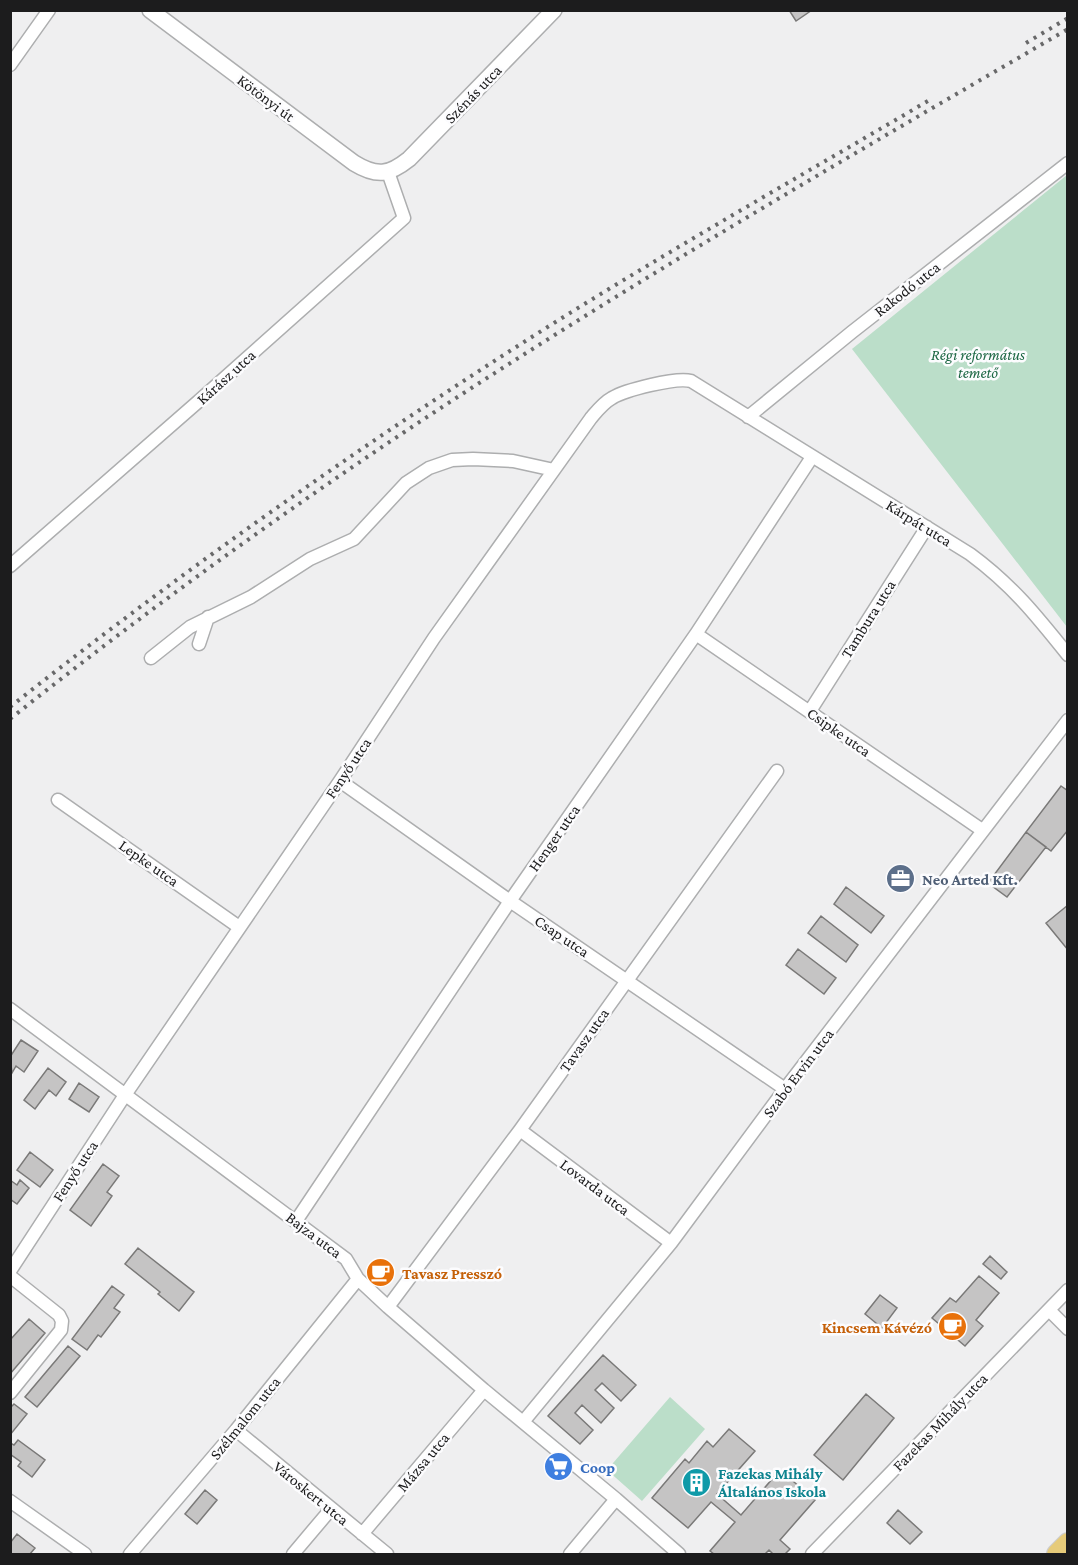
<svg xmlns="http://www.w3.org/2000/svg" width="1078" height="1565" viewBox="0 0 1078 1565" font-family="'Crimson Pro',serif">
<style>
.green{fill:#bbdec9}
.building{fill:#c5c4c4;stroke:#7a7978;stroke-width:1.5}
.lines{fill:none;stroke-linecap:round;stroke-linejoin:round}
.minor-casing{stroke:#adaeaf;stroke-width:15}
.tertiary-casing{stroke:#adaeaf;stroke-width:18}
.primary-casing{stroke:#cdcdcd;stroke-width:22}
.minor{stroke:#fff;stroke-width:12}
.tertiary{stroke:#fff;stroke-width:15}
.primary{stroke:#e6cb7a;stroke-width:20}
.rail{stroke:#686869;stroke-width:4;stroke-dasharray:3 6;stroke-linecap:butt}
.labels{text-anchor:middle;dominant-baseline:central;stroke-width:5;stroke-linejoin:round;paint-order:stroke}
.street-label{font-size:16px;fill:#1c1c1d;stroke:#fcfcfe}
.park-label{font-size:16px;font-style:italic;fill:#1d6744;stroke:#fcfcfe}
.service-label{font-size:16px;font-weight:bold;fill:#4e5e75;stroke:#fcfcfe;text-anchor:start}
.food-label{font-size:16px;font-weight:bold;fill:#c56008;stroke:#fcfcfe;text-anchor:start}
.shop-label{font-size:16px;font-weight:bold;fill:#366cbe;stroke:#fcfcfe;text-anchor:start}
.culture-label{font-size:16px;font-weight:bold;fill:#0d838f;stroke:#fcfcfe;text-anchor:start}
</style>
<rect width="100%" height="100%" fill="#efeff0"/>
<!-- green -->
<path class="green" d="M1067,175V627L852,349Z
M670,1397L705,1429L642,1501L607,1470Z"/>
<!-- building -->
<path class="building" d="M789,10H812L796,21Z
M1061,786L1068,791V830L1051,851L1026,832Z
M1026,832L1046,847L1007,897L988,883Z
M846,887L884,916L871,933L834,904Z
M1068,905V950L1046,923Z
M821,916L858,945L846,962L808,933Z
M798,949L836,978L824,994L786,965Z
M21,1040L38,1051L24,1072L16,1066L12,1073L10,1057Z
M48,1068L66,1082L56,1096L49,1090L35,1109L24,1100Z
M79,1083L99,1097L89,1112L69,1099Z
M30,1152L53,1170L40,1187L17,1170Z
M103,1164L119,1176L107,1192L112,1196L91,1226L70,1210Z
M10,1180L17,1185L20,1180L29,1188L17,1204L10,1199Z
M138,1248L194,1292L179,1311L158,1294L160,1292L125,1264Z
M990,1256L1007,1272L1001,1279L983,1264Z
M979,1276L999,1293L976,1320L983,1326L965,1346L932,1318L950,1298L956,1302Z
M112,1286L124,1295L114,1308L120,1312L101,1337L98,1335L87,1350L72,1339Z
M880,1295L897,1308L882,1328L865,1314Z
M29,1319L45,1333L10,1374V1340Z
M68,1346L80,1356L37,1407L25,1397Z
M603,1355L636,1385L621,1401L602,1383L595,1390L614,1408L601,1423L582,1405L575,1413L593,1430L580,1444L548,1416Z
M866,1394L894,1418L843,1480L814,1455Z
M14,1404L27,1414L10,1435V1408Z
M729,1429L755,1451L717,1494L741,1515L780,1470L815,1500L780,1540L790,1549L785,1554H773L769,1550L765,1554H714L710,1551L735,1522L711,1502L688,1528L652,1498L685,1459L689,1463L707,1441L713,1447Z
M18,1440L45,1460L32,1477L18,1466L21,1462L10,1454V1443L14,1445Z
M205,1490L217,1500L197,1524L185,1514Z
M898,1510L922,1532L910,1544L887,1523Z
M17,1534L35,1548L30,1554H10V1543Z"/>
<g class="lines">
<defs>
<path id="minor" d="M10,65L49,10
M748,417L852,332L1068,163
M10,566L200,400L404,218L388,172
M696,634L982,830
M199,644L208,617
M151,658L190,627L251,597L310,559L354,539L406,483L429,468L452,460L473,459L513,461L554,470
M810,711L927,527
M340,781L510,901L785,1089
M58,800L239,927
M10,1009L346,1259L358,1279L388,1307L484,1390L616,1499L679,1554
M520,1130L671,1243
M296,1221L510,901L696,634L812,457
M10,1271L125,1095L340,781L434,638L591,418C597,411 603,403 612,398C625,390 676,377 691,381L970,554C1012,585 1036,615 1068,655
M10,1276L59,1315L62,1321L61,1330L10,1393
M388,1307L520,1130L777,771
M1049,1310L1068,1329
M523,1422L671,1243L785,1089L1068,720
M236,1430L387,1554
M10,1501L85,1554
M362,1534L484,1390
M130,1554L236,1430L358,1279
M293,1554L331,1509
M570,1554L616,1499
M812,1554L1068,1290"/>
<path id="tertiary" d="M150,10L354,163C377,177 389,175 409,159L554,10"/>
<path id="primary" d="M1057,1554L1068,1543"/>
</defs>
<!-- minor casing -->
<use href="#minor" class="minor-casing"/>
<!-- tertiary casing -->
<use href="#tertiary" class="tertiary-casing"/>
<!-- primary casing -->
<use href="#primary" class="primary-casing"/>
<!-- minor -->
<use href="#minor" class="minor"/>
<!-- tertiary -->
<use href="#tertiary" class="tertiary"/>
<!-- primary -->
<use href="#primary" class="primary"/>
<!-- rail -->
<path class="rail" d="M1026,43L1068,18
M10,707C182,571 361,445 546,328C673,248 804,174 933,98
M10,719C171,591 339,472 512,362C694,246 881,138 1068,29"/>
</g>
<!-- icons -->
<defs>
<symbol id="office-disc" viewBox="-11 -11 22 22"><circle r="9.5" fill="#5c6f8a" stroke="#fcfcfe"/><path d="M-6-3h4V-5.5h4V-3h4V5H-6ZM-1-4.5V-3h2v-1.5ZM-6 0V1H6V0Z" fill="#fff"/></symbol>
<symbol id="cafe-disc" viewBox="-11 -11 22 22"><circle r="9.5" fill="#e8710a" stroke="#fcfcfe"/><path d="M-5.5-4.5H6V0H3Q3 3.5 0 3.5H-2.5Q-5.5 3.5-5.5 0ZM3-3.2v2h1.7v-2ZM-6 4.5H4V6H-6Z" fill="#fff"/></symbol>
<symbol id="supermarket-disc" viewBox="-11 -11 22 22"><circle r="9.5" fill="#3f7fe0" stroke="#fcfcfe"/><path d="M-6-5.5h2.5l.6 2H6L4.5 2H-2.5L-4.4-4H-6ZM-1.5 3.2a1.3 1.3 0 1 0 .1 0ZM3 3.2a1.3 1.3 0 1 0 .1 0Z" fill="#fff"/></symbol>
<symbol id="building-disc" viewBox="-11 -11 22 22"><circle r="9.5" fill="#0f9aa8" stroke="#fcfcfe"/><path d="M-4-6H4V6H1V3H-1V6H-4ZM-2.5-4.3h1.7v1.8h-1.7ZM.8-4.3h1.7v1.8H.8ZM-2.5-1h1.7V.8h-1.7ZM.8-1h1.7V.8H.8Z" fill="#fff"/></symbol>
</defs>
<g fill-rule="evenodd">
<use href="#office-disc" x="884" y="862" width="33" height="33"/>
<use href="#cafe-disc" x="364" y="1256" width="33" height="33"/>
<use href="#cafe-disc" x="936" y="1310" width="33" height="33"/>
<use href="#supermarket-disc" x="542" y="1450" width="33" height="33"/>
<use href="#building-disc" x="680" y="1466" width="33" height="33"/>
</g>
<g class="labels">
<!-- street labels -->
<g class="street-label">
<text transform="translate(473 94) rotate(-46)">Szénás utca</text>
<text transform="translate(266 98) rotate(37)">Kötönyi út</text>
<text transform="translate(907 289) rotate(-38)">Rakodó utca</text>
<text transform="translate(226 377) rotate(-42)">Kárász utca</text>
<text transform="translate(919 523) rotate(32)">Kárpát utca</text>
<text transform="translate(868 619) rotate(-58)">Tambura utca</text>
<text transform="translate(839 732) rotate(35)">Csipke utca</text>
<text transform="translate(348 768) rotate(-56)">Fenyő utca</text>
<text transform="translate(554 838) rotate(-55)">Henger utca</text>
<text transform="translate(149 863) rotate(35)">Lepke utca</text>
<text transform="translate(562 936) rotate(34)">Csap utca</text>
<text transform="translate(584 1040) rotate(-55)">Tavasz utca</text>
<text transform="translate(798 1073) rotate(-53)">Szabó Ervin utca</text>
<text transform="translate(75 1171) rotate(-57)">Fenyő utca</text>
<text transform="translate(595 1187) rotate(37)">Lovarda utca</text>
<text transform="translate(314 1235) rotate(37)">Bajza utca</text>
<text transform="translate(245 1418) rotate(-51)">Szélmalom utca</text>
<text transform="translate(940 1422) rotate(-46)">Fazekas Mihály utca</text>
<text transform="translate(423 1462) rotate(-50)">Mázsa utca</text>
<text transform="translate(311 1493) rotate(39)">Városkert utca</text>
</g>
<!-- park labels -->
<g class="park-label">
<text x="978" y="354">Régi református<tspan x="978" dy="18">temető</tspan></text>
</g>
<!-- service labels -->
<g class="service-label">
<text x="922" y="879">Neo Arted Kft.</text>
</g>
<!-- food labels -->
<g class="food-label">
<text x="402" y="1273">Tavasz Presszó</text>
<text x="932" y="1327" text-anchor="end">Kincsem Kávézó</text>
</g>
<!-- shop labels -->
<g class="shop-label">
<text x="580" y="1467">Coop</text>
</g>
<!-- culture labels -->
<g class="culture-label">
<text x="718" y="1473">Fazekas Mihály<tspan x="718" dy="18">Általános Iskola</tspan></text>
</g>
</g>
<!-- border -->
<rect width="1078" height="1565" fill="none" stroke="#1c1c1d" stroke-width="24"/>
</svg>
